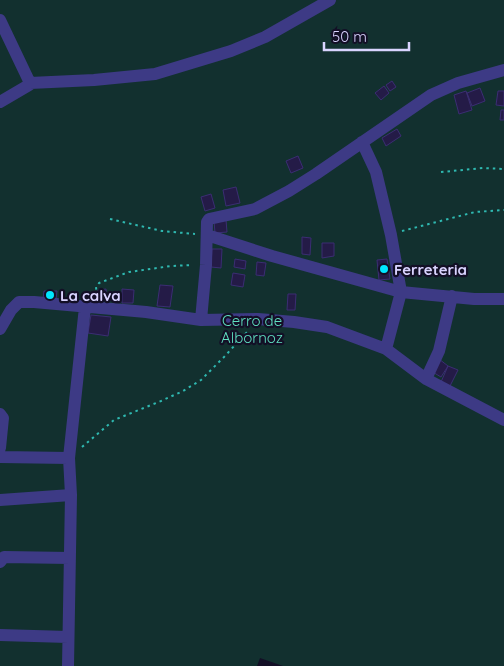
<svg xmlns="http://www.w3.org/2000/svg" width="504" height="666" viewBox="0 0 504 666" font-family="Quicksand,sans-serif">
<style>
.green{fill:#12302f}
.building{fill:#241b47;stroke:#3b2d73}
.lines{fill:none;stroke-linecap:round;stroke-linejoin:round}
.path{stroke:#2fb8b0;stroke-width:2;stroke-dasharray:2.5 4;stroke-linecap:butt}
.street{stroke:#3d3a85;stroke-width:12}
.poi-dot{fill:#00e5ff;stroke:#130f26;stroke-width:2}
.labels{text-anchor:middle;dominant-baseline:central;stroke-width:4.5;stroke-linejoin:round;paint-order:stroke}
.poi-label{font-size:15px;font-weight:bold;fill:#d9d4ff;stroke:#130f26;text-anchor:start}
.park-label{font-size:15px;fill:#5fe0c0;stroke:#130f26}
</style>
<rect width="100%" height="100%" fill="#130f26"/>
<!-- green -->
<path class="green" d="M0,0H504V666H283L260,658L257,666H0Z"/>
<!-- building -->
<path class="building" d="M392,81L396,87L390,91L386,85Z
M384,86L389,93L381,100L375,93Z
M480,88L485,101L472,106L467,93Z
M466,91L472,110L459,114L454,95Z
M498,91H504V106L496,105Z
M501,110H504V120H500Z
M397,129L401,136L386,146L382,138Z
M298,156L303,168L291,173L286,161Z
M236,187L240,203L226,206L223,190Z
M211,194L215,208L205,211L201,197Z
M226,220L227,232L215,233L214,221Z
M302,237L311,238L310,255L302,254Z
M322,243H334V256L322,258Z
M212,249H222L221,268L211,267Z
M235,259L246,261L245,269L234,267Z
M387,259L390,279L379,280L377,260Z
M257,262L266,263L264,276L256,275Z
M233,273L245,275L243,287L231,285Z
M160,285L173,286L170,307L157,306Z
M106,289L107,299H99L98,290Z
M122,289L134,290L133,303H122Z
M44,291H57L56,300L43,299Z
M288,294H296L295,310H287Z
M91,315L111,317L108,336L88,333Z
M439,359L448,366L441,377L431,371Z
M448,366L458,370L450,386L441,382Z"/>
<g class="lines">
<!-- path -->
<path class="path" d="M441,172L483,168L504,169
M110,219L162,231L195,234
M402,231L475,212L504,210
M97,296L96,287L99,283L129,272L171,266L193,265
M82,447L114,420L161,401L183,391L201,380L224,357L248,331"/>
<!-- street -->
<path class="street" d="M0,20L30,83L29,85L0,102
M30,83L94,80L155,74L231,51L265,37L330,0
M362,142L376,172L391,235L401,292L386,349
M207,235L272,256L401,292L474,299H504
M201,320L206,265L207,222L209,219L255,209L289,191L316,174L431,95L458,83L504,70
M0,329L11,310L19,302H34L146,312L201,320L258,319L294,322L327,327L386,349L426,379L504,420
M426,379L439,351L452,296
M0,414L3,418L0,448
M0,457L69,458
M0,500L71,495
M0,562L4,557L70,558
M0,635L68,637
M68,666L71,495L69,458L85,307"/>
</g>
<!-- markers -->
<g class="poi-dot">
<circle cx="384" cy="269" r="5"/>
<circle cx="50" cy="295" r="5"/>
</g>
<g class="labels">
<!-- poi labels -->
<g class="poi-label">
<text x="394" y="269">Ferreteria</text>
<text x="60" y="295">La calva</text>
</g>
<!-- park labels -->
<g class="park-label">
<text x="252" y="320">Cerro de<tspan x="252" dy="17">Albornoz</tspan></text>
</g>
</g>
<!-- scale -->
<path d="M324 42v8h85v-8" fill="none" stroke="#d9d4ff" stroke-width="2.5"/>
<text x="332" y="42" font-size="15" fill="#d9d4ff" stroke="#130f26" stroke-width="4" paint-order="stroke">50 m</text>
</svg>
